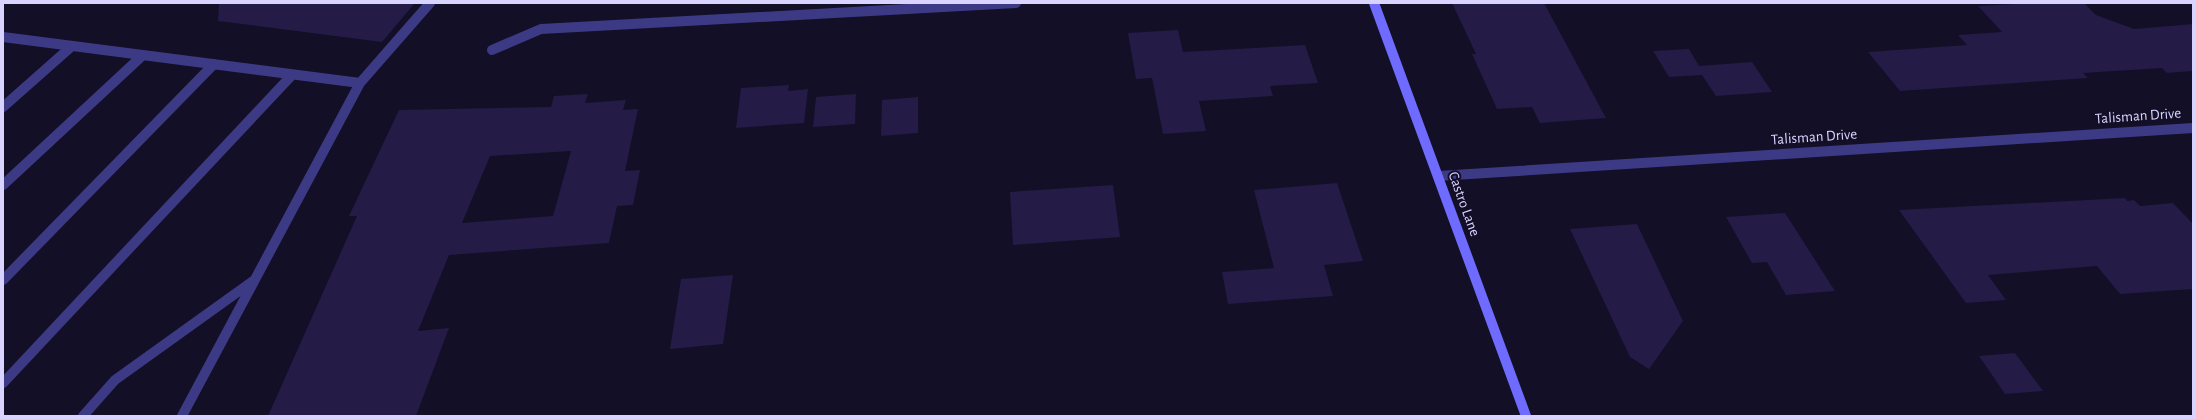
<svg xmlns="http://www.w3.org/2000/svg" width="2196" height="419" viewBox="0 0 2196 419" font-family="'Alegreya Sans',sans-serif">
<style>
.building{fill:#241b47;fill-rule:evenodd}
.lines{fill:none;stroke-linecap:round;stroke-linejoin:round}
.lane{stroke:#3d3a85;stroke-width:10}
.street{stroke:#3d3a85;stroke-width:10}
.secondary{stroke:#6f6bff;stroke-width:10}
.labels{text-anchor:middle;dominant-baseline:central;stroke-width:4;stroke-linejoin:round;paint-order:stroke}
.street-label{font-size:15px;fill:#d9d4ff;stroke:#130f26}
</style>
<rect width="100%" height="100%" fill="#130f26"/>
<!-- building -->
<path class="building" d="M219,3H415L382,42L218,21Z
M1452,3H1544L1606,118L1540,123L1532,107L1497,109L1472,54H1476Z
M2036,3H2084L2096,15L2134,29L2193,24V71L2167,73L2162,68L2083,73L2088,78L1900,91L1868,52L1967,45L1958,35L2002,32L1978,6Z
M1178,30L1183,52L1305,45L1318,83L1270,86L1273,96L1199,101L1206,131L1163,134L1152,78L1136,79L1128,33Z
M1689,49L1699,66L1752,62L1772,92L1716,96L1702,75L1669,77L1653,51Z
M789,85L788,91L808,89L804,123L736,128L741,88Z
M588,94L585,103L626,100L623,110L638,109L625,171L640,170L633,205L617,206L609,243L449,255L418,331L449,328L416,416H268L357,216H349L399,110L551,107L554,96ZM571,151L553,216L462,223L490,156Z
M856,94L855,124L813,127L816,97Z
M918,97V133L881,136L882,100Z
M1337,183L1363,261L1324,265L1333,296L1228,304L1222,272L1274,268L1254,190Z
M1113,185L1120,237L1013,245L1010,192Z
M2125,198L2127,201L2134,200L2140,206L2173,203L2193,224V289L2120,294L2097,266L1988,275L2006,300L1966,303L1899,210Z
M1785,213L1835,291L1786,295L1767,262L1752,263L1726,217Z
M1637,224L1683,321L1649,369L1630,357L1570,229Z
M733,275L723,344L670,349L681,279Z
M2015,353L2043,391L2005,394L1979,356Z"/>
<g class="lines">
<!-- lane -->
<path class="lane" d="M3,37L360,83
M3,107L72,46
M3,185L143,55
M3,280L214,64
M3,383L292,75
M83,416L115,380L253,281
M182,416L360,83L430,3"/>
<!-- street -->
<path class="street" d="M492,50L541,29L1016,3
M1438,176L2193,128"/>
<!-- secondary -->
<path class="secondary" d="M1374,3L1526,416"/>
</g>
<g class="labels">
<!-- street labels -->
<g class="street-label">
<text transform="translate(2138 116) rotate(-4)">Talisman Drive</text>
<text transform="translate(1814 137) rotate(-4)">Talisman Drive</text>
<text transform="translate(1464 204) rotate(70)">Castro Lane</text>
</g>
</g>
<!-- border -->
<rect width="2196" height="419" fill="none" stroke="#d9d4ff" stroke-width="8"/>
</svg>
